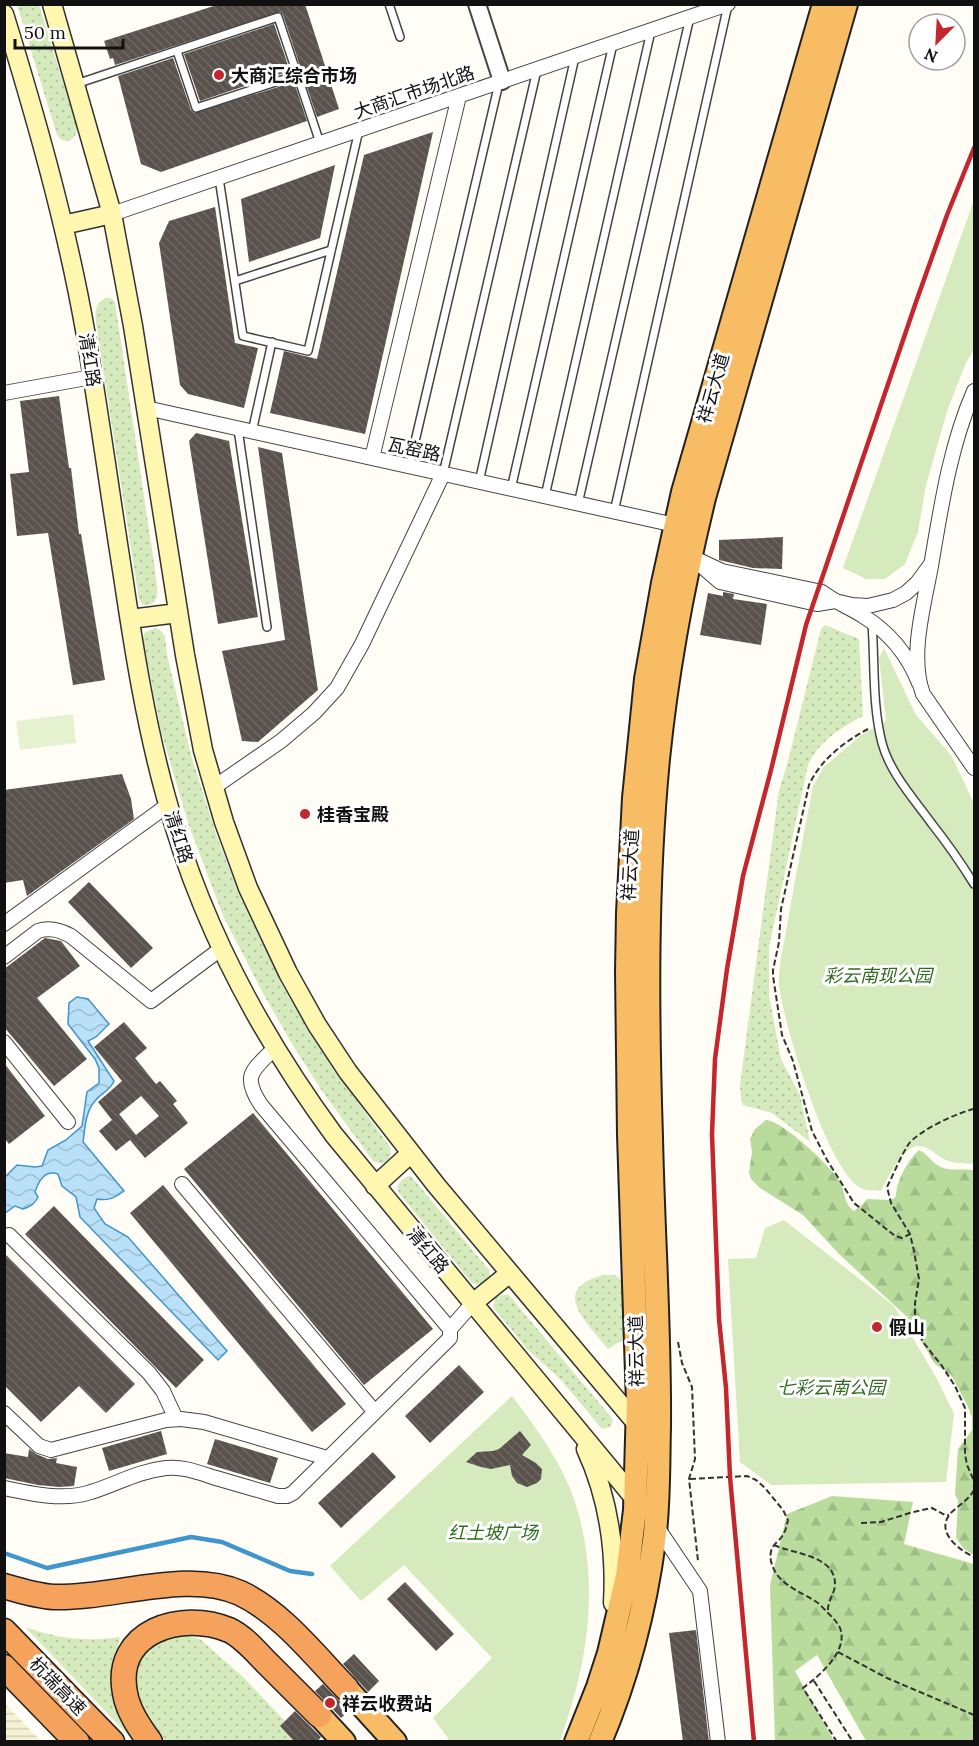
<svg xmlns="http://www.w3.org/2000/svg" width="979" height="1746" viewBox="0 0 979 1746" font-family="Lora,'Noto Sans SC',serif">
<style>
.farmland{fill:url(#farmland-rules)}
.grass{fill:url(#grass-dots)}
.forest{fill:url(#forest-firs)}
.park{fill:#d5ebbd}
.pitch{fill:#e6f2cf}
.water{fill:url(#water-waves);stroke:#3f96cf;stroke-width:1.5}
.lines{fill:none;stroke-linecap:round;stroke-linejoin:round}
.stream{stroke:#3f96cf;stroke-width:4.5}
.building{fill:url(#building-back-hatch)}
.service-casing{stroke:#444;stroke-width:10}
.minor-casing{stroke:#444;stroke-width:16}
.tertiary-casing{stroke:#444;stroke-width:20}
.secondary-casing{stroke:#333;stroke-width:21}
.trunk-casing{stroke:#222;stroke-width:26}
.motorway-casing{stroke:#222;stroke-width:27}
.path{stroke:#333;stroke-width:2;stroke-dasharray:6 3;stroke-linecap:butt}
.service{stroke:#fff;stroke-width:7}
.minor{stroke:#fff;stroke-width:14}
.tertiary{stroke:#fff;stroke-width:16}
.secondary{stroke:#fff6b0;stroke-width:18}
.trunk{stroke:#f7bc64;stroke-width:22}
.motorway{stroke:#f5a25d;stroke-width:24}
.rail{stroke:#c4262e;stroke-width:4.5}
.poi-dot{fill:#c4262e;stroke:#fff;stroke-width:2}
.labels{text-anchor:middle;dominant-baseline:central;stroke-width:6;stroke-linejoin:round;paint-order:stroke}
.poi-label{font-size:18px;font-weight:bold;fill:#111;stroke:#fff;text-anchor:start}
.street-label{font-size:18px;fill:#111;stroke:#fff}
.park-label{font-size:18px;font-style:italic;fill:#2f6b1f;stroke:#fff}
</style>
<defs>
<pattern id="farmland-rules" width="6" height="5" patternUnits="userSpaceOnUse" patternTransform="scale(1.5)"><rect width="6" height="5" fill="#f6f3d4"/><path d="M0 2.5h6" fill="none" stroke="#d2cfb5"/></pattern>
<pattern id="grass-dots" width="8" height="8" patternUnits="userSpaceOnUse" patternTransform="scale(1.5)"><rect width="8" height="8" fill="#d5ebbd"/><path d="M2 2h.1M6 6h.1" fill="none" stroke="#b6c8a1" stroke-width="1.8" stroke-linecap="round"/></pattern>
<pattern id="forest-firs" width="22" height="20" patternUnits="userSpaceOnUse" patternTransform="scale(1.5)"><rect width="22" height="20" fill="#b9dc9c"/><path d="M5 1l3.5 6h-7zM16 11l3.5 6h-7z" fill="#9ebc85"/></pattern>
<pattern id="water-waves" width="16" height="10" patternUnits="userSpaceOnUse" patternTransform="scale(1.5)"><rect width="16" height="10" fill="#b9e0f7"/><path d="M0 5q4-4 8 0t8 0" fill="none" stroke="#9ebfd3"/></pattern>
<pattern id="building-back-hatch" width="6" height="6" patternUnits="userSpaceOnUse" patternTransform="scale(1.5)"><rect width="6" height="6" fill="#5a524d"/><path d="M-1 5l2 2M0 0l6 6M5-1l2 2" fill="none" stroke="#6d6662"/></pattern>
</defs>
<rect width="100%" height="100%" fill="#fffdf5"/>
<!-- farmland -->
<path class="farmland" d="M5,1704L41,1741H5Z"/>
<!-- grass -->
<path class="grass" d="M17,5H39L77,127C78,139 65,147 57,135Z
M105,298H111L115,302L155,570C156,584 164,607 143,605L139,600L96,323C95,311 95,305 105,298Z
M825,625L859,639L863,716C842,727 818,742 808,765L769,947V995L781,1059L800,1095L810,1142L772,1113L743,1105L741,1099L740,1085L779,790L787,765L821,629Z
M155,628L160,630L165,636L167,655L191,755L217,837L241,899L288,996L332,1066L390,1147C392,1155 390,1158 384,1163H378L373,1161L322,1091L292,1044L263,993L224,918L189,826L161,731L143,640L144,633Z
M411,1176L489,1270L490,1276C484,1282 480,1287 472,1283L399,1193L397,1188C400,1181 403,1177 411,1176Z
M604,1275C609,1275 614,1274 618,1277C628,1286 625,1324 626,1338L608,1349C587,1322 548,1289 604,1275Z
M508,1294L611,1417L613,1421L610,1427L602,1429L561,1380L527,1349L493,1307L496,1297Z
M25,1627C60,1639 84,1642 120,1637L114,1666L117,1706L129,1736Z
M187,1635L201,1640L242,1676L304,1741H166L144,1715L135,1693L132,1671L147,1639Z"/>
<!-- forest -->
<path class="forest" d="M766,1120C783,1121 832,1167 840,1182C846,1193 843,1203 854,1211L863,1204L867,1199L889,1200L895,1198C897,1193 896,1189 898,1184C902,1172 910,1158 919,1150C928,1154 931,1162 939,1166C949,1172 964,1168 974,1170V1555L964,1549L956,1538L958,1500L955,1495L958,1449L972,1430V1417L967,1405L954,1380L951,1375L935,1364L906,1316L839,1254L803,1215L760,1188L751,1179L749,1173L752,1152L750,1139L755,1129Z
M832,1496L913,1502L904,1544L974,1564V1741H866L817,1655L795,1671L834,1741H775L770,1585L787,1514Z"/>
<!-- park -->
<path class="park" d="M974,200V349L966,363L948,408L926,485L918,532L905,564L885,579H866L843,568Z
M884,648L916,715L951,755L974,803V1164C965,1163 955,1164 946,1160C937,1156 931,1148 921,1146C904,1143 888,1178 881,1191C876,1190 868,1191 863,1189C829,1177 783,1022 779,985C778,968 784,943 787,926C795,879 804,833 813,786L824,767L860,736L886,721L879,658Z
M784,1220L894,1306L937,1379L954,1414L946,1482L771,1485L740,1462L728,1259L756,1258L765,1228Z
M512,1396C535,1426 564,1466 575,1502C601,1585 588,1662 560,1741H450L433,1718L492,1658L404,1565L361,1601L330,1566Z"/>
<!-- pitch -->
<path class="pitch" d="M73,714L76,743L20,750L16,721Z"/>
<!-- water -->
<path class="water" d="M77,997L88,999L109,1024L96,1037L88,1041L114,1081C110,1091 101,1093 95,1101C85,1112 85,1129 83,1142L124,1191C115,1198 108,1201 97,1199L94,1208L105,1224L128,1237L227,1351L218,1360L80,1217L76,1197L62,1186L58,1174C45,1170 39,1180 35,1192L38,1197C35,1204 30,1207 23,1209L15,1206L5,1213V1177L17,1165L35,1167L42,1166L48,1150L66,1140L82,1126L87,1092L99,1083V1068L95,1059L68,1024L69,1003Z"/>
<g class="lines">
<!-- stream -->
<path class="stream" d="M4,1553L47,1568L191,1537L222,1542L290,1571L312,1574"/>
</g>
<!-- building -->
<path class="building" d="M220,4H305L339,109L317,117L283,15L280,12L115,65L113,58L110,59L104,41Z
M274,24L290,71L200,101L184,54Z
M173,58L191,110L194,113L294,82L307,121L161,172L141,164L118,76Z
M433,132L365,434L270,413L284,351L317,359L364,155Z
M335,165L320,238L249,262L241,199Z
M215,207L235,343L258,348L244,408L188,394L180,385L159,243L169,221Z
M59,396L69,468H71L79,534H81L105,680L73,685L48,533L17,536L10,474L29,472L20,401Z
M196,433L229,441L258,617L218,624L189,441Z
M258,447L282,453L318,690L258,742L242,741L222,651L285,640Z
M783,537L782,569L753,568L719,560V540Z
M723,592L734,594L733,599L767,604L761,645L700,635L708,593L723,596Z
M122,774L131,799L134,819L27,896L23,880L4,883V790Z
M89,882L153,948L131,968L68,902Z
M45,938L61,941L80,966L37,998L87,1059L54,1086L4,1027V969Z
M124,1022L147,1048L135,1058L156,1084L160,1081L177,1101L173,1104L188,1123L145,1158L130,1140L116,1151L99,1131L119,1114L136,1135L159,1116L141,1096L112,1120L98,1102L122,1081L94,1047Z
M4,1063L45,1116L9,1144L4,1138Z
M253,1113L433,1329L364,1385L184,1169Z
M163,1185L346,1404L312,1432L130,1213Z
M54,1206L204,1360L176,1388L25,1234Z
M4,1253L135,1384L106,1413L79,1386L41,1422L4,1385Z
M459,1365L484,1392L430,1443L405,1416Z
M161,1431L167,1454L109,1471L102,1448Z
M520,1431L531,1445L522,1455L536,1463L542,1469L541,1479L537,1483L527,1487L517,1483L512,1476L510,1465L491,1469L481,1467L466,1462L477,1452L493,1451L499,1449Z
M215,1439L278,1458L270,1483L207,1464Z
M29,1449L36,1454L48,1459L57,1458L56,1463L77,1467L74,1486L59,1487L38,1485L4,1478V1453L28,1457Z
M373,1452L396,1477L341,1528L318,1503Z
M405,1582L454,1634L436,1651L387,1599Z
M696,1630L709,1742H683L669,1633Z
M354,1654L379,1681L368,1692L343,1664Z
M323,1684L349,1711L341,1718L315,1691Z
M295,1711L321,1737L317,1742H295L280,1726Z"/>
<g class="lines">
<defs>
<path id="service" d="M389,4L400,37
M177,51L196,108L297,75
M76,84L278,17L320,143
M219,178L243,336L308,351L359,130
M235,281L331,250
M238,429L267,627
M252,432L272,342
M409,467L499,83
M443,474L537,70
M479,482L575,57
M511,489L613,44
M545,496L651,31
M578,504L690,17
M614,512L728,5
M872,624C875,663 872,704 882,743C890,773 914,799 932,824C947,843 961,863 974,884"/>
<path id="minor" d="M112,214L728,4
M974,391C950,446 941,507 931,566C924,605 909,656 923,694L974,768
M4,393L92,377
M146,408L675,525
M372,458L459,96
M919,683C908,655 889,632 863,616C849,607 835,602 822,592L722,571L690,556L720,582L817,604L835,601L852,605L868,606L893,600L906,593L917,583L931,564
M213,788L281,741L314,713L337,688L362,644L443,474
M4,924L168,805
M4,957L38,931C50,927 60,930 71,936L151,1001L222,948
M4,1042L68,1122
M275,1048C253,1070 241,1075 261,1105L450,1329
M182,1184L374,1411
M9,1235L149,1373L163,1391L176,1419
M4,1413L39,1446L51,1450L166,1420L181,1419L204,1422L327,1458
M4,1488C32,1494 64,1501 91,1492C117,1484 138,1471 166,1468C183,1466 200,1473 216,1478C237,1484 257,1490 278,1496H287L293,1493L450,1338V1329L473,1303
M655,1524L700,1591L718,1742"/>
<path id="tertiary" d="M477,4L502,81"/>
<path id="secondary" d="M52,4L112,214L133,326L185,655L203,750L224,822L248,888L288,973L317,1025L348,1072L436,1185L642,1430
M4,14C36,118 66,223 85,330C99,412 110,494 123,576C134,650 146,725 166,797C199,920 259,1033 334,1135L640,1505
M63,225L112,214
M130,619L178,613
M375,1186L411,1153
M473,1303L510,1273
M586,1449C609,1499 616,1549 613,1603"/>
<path id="trunk" d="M346,1688L395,1742
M319,1715L344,1742
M576,1742L598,1687L609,1653L627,1576L635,1510L638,1403L629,1135L627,972L628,913L634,798L646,679L663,583L683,492L824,4
M600,1742C627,1678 645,1610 654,1541C659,1503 658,1465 659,1427C660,1331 653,1234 651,1137C647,1011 646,884 658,759C667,670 683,584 704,498L846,4"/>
<path id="motorway" d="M4,1586C21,1591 37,1596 54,1597C112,1599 187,1569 240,1593C281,1612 315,1656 346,1688
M4,1631L112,1742
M4,1667L77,1742
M150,1742C139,1727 128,1711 125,1693C113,1631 182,1610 229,1630C244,1637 256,1652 267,1663C284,1680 302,1698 319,1715"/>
</defs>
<!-- service casing -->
<use href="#service" class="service-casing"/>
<!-- minor casing -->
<use href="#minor" class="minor-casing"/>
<!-- tertiary casing -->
<use href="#tertiary" class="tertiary-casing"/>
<!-- secondary casing -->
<use href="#secondary" class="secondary-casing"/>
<!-- trunk casing -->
<use href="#trunk" class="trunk-casing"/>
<!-- motorway casing -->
<use href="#motorway" class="motorway-casing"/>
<!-- path -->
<path class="path" d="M868,729C844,742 821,759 809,785L781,909L779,942L773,970V976L782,1035L793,1061L812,1131L827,1160L854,1203L895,1236L902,1238L910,1234
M974,1109C959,1112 917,1131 908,1145C900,1158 894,1173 887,1187L891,1203L910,1234L914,1251L919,1279L915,1303V1320L918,1331L923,1342L942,1366L955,1386L965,1408V1454L967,1465L974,1481
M678,1342L682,1363L692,1387L695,1459L689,1479L698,1561
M690,1479L747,1476L756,1480L765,1488L783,1510L788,1520C787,1524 786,1530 784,1533C779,1544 768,1544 771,1561C776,1584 798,1590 815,1601C820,1604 824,1609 828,1613C833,1618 837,1622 840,1628C849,1651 819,1676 803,1688L837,1742
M974,1490C969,1499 962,1503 954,1510C932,1529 957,1549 974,1557
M861,1523L881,1522L913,1512L932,1508L945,1515H949
M774,1545C793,1554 835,1555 835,1584C835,1594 827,1601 828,1612
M838,1652L887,1678L974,1715
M814,1681L853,1742"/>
<!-- service -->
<use href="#service" class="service"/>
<!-- minor -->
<use href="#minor" class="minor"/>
<!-- tertiary -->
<use href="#tertiary" class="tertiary"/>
<!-- secondary -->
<use href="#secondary" class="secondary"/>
<!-- trunk -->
<use href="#trunk" class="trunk"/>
<!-- motorway -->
<use href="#motorway" class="motorway"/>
<!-- rail -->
<path class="rail" d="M754,1742L730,1477L726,1388L719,1319L716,1242L712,1134L715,1059L727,969L743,876L771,770L806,625L916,302L947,215L974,148"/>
</g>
<!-- markers -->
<g class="poi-dot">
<circle cx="219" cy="75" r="6"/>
<circle cx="305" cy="814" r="6"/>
<circle cx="877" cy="1327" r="6"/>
<circle cx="330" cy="1703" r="6"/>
</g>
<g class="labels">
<!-- poi labels -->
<g class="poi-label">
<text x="231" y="75">大商汇综合市场</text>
<text x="317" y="814">桂香宝殿</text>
<text x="889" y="1327">假山</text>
<text x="342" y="1703">祥云收费站</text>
</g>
<!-- street labels -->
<g class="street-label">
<text transform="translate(414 92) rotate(-19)">大商汇市场北路</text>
<text transform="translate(90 360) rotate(81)">清红路</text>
<text transform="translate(713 388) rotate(-74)">祥云大道</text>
<text transform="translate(414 449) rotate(12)">瓦窑路</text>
<text transform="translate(179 837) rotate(72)">清红路</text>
<text transform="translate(630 865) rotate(-87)">祥云大道</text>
<text transform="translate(428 1250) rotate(50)">清红路</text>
<text transform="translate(636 1351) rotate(-91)">祥云大道</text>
<text transform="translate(58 1686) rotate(46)">杭瑞高速</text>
</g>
<!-- park labels -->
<g class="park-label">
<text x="878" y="975">彩云南现公园</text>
<text x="831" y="1387">七彩云南公园</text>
<text x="493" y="1532">红土坡广场</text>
</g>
</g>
<!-- border -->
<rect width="979" height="1746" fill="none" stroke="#111111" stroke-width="12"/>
<!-- north arrow -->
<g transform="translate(937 42) rotate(204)"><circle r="28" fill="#ffffff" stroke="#a0a0a0" stroke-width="1.5"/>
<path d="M0-4.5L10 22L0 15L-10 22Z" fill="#c4262e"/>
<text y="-9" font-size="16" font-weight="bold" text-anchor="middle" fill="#111111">N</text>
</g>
<!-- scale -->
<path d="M15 39v9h108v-9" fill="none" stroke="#111111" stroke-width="3"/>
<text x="24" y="39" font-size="18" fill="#111111" stroke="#ffffff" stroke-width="4.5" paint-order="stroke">50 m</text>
</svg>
